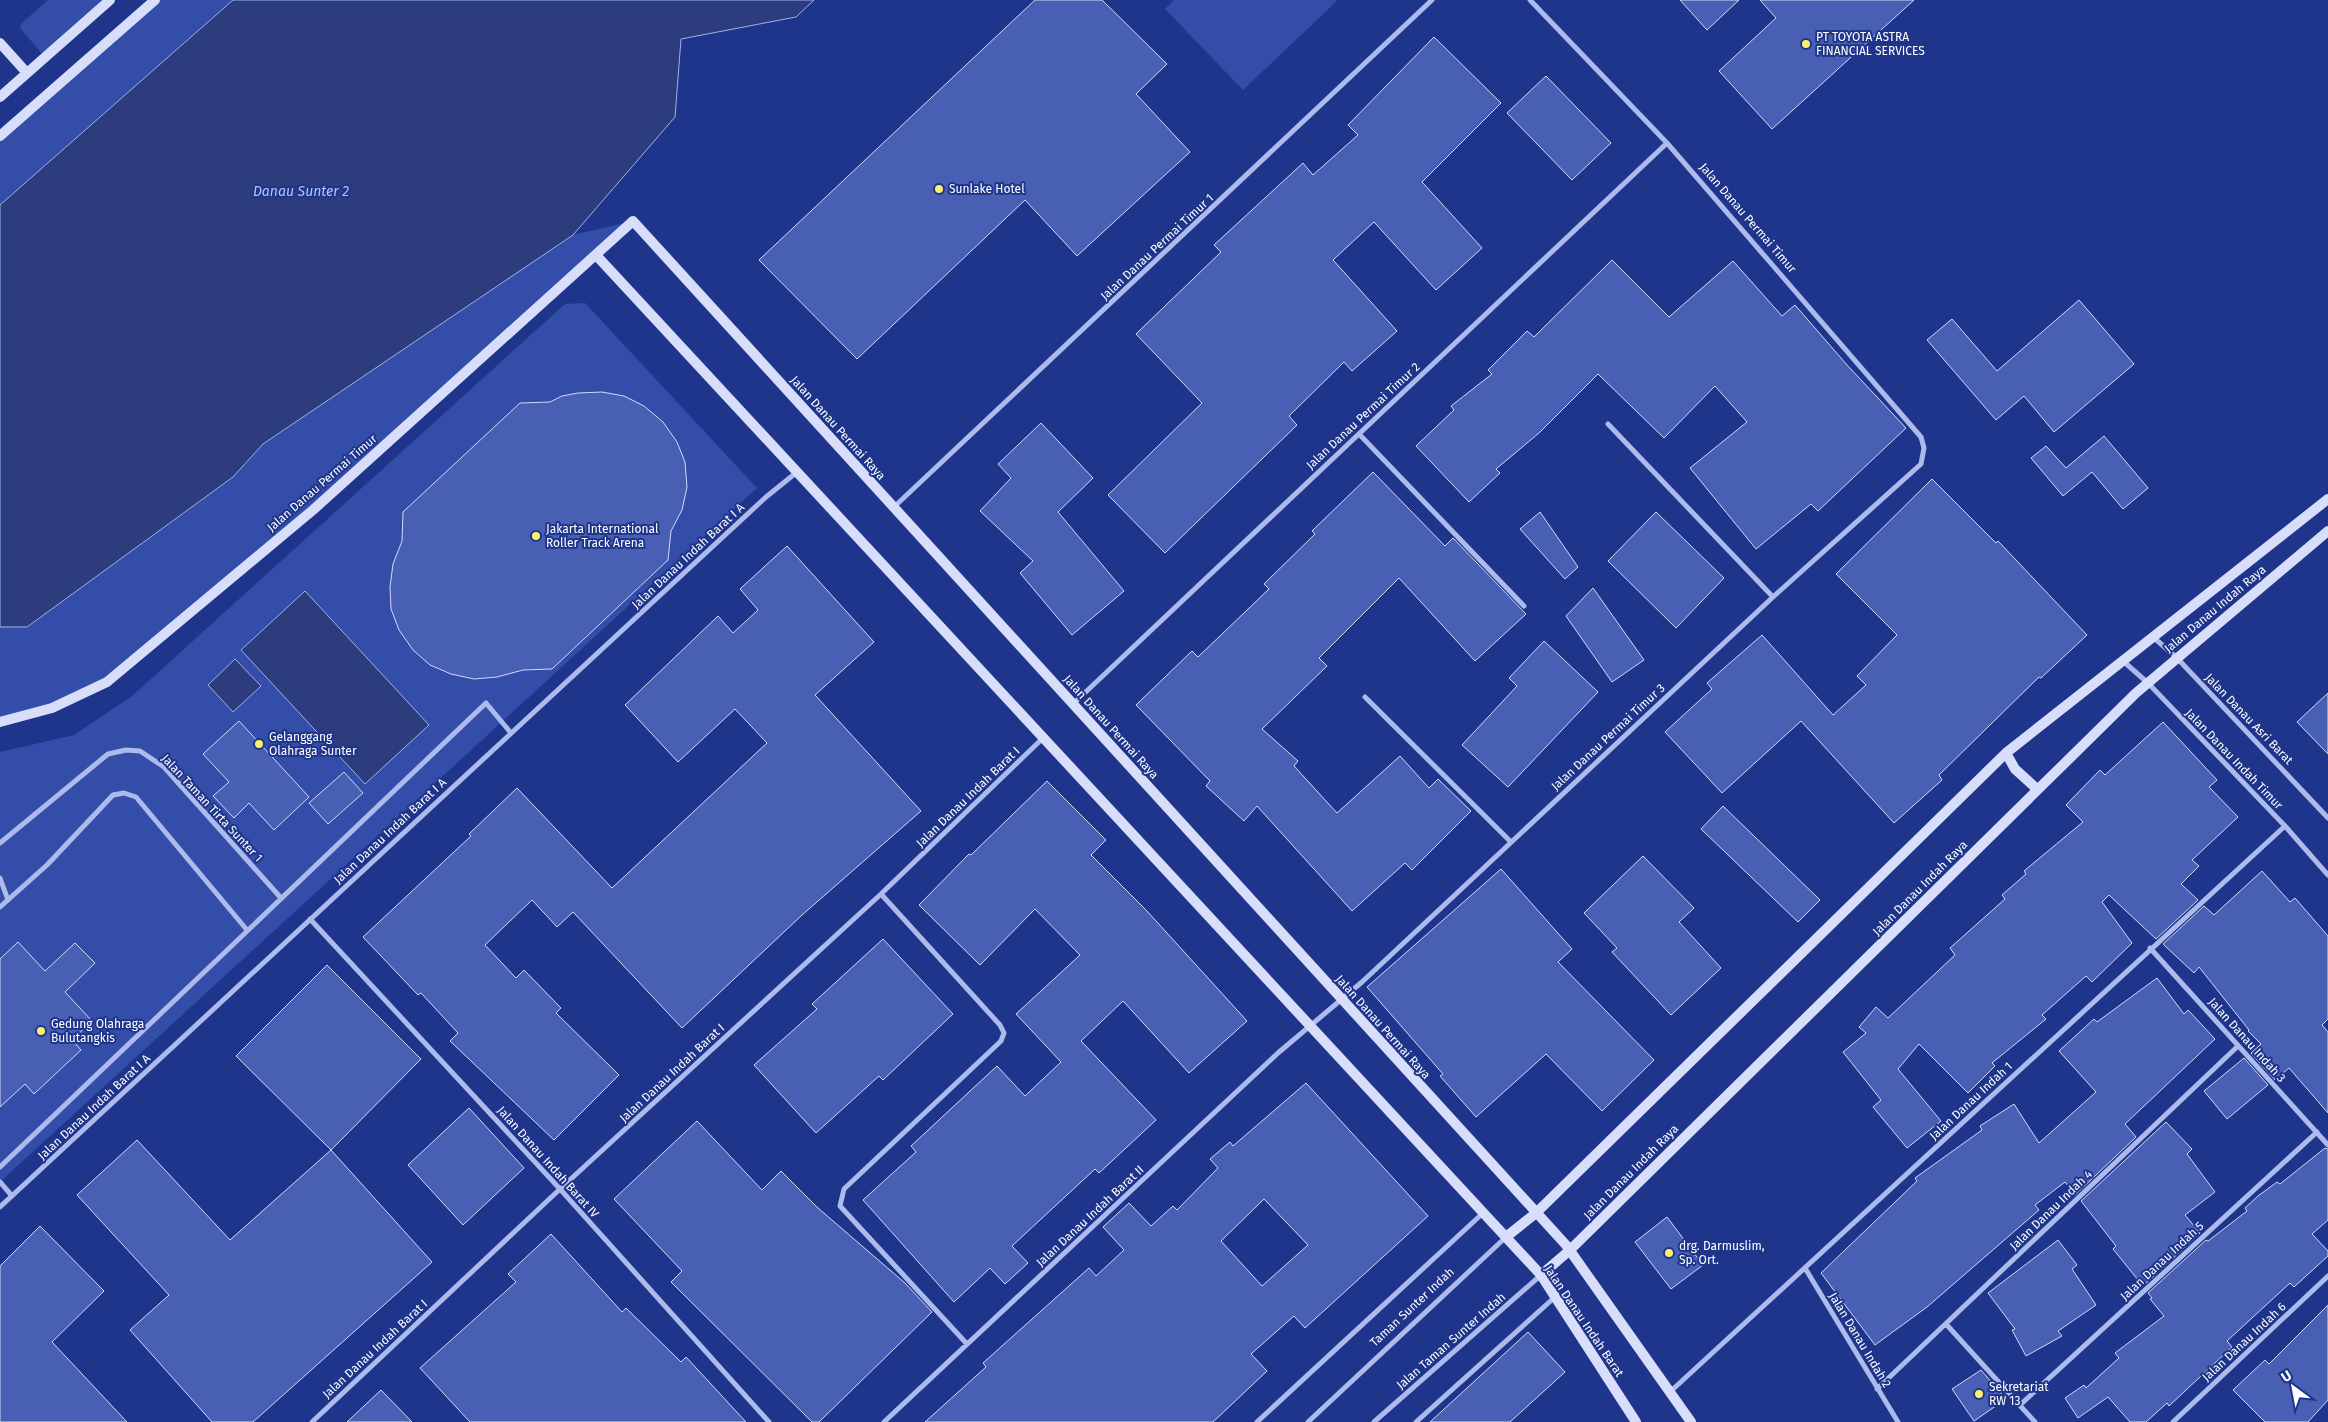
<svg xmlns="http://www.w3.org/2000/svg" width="2328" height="1422" viewBox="0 0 2328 1422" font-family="'Fira Sans',sans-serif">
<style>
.green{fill:#334da9}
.water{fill:#2c3c7d;stroke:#9fb2ed}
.building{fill:#485fb3;stroke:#d1daf8;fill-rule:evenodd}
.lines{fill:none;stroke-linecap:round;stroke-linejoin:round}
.street{stroke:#acbaec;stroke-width:5}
.secondary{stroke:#d8def9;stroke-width:10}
.poi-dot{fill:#f9f16c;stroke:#1f358b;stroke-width:2}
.labels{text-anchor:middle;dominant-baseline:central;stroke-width:4;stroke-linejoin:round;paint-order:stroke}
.poi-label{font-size:12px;fill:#fff;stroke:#1f358b;text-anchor:start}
.street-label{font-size:12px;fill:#fff;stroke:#1f358b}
.water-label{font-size:14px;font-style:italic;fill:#b8c5f3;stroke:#1f358b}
</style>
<rect width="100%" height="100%" fill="#1f358b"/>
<!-- green -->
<path class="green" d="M48,0H110L45,57L20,28L21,24Z
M157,0H233L0,205V141Z
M1174,0H1335L1337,1L1243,90L1165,9Z
M633,221L443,392L107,682L52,708L0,721V627H27L233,477L263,444L573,235Z
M585,303L757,488L0,1182V752L74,735L132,696L565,304Z"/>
<!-- water -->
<path class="water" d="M233,0H814L796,17L681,39L675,117L573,235L263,444L233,477L27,627H0V205Z
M305,591L429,725L365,784L241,650Z
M235,659L261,686L233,712L208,685Z"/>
<!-- building -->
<path class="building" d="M1035,0H1102L1167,64L1136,94L1190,152L1077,256L1025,200L857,359L759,260Z
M1680,0H1739L1707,30Z
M1760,0H1914L1772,129L1719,71L1776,18Z
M1434,37L1501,103L1422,182L1482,248L1436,290L1374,222L1333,260L1397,331L1352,371L1344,362L1289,416L1297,425L1165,553L1108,495L1202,403L1136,334L1221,252L1214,245L1303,163L1313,175L1358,135L1348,125Z
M1546,76L1611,143L1572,180L1507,113Z
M1612,260L1669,317L1733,261L1782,316L1795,305L1847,365L1906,428L1818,511L1811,504L1756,549L1690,468L1747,422L1715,386L1664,438L1598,374L1539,433L1496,469L1500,473L1469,502L1416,446L1454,410L1451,406L1492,374L1488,370L1527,331L1534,337Z
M2079,300L2134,364L2054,432L2024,396L1996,420L1927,340L1952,319L1997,371Z
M602,392L624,396L644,406L663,422L677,442L685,462L687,487L682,510L671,531L668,560L552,669L523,670L497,677L474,679L451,674L430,665L413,650L399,630L391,609L390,587L393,564L402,541L403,512L520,403L550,402L562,396L578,393Z
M1041,423L1093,478L1058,512L1124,591L1072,635L1020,573L1033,561L980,511L1011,478L998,464Z
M2104,436L2148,488L2123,509L2092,472L2063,496L2031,458L2046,446L2066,468Z
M1373,472L1445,546L1453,538L1526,614L1475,661L1399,578L1319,658L1327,666L1262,729L1298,761L1294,766L1337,813L1400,756L1429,788L1438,779L1471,811L1412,870L1405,863L1352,911L1257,806L1244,821L1206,786L1210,781L1136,705L1192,651L1198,657L1269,589L1264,584L1315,534L1312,531Z
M1932,479L1996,543L1998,541L2087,635L2041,678L2039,677L1939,775L1942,780L1894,823L1801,721L1722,793L1665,732L1712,689L1707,683L1762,635L1833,715L1866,685L1857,676L1897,635L1836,574Z
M1540,512L1578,567L1565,579L1520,529Z
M1656,512L1724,578L1676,628L1608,561Z
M787,546L874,642L815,695L921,811L802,915L682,1028L573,912L557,927L532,900L485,945L516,978L524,970L561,1008L556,1013L619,1075L554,1140L450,1041L458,1033L421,993L418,995L363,937L471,836L469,834L517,788L612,888L767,743L735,709L678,762L625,705L718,616L733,633L758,610L740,589Z
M1593,588L1644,660L1612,682L1566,616Z
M1544,641L1598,692L1508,787L1462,745L1517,686L1509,678Z
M2328,693V754L2297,722Z
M239,721L309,797L274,830L249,803L234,818L213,796L229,782L203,754Z
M2163,722L2217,780L2209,787L2238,817L2192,860L2199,866L2181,884L2198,900L2156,939L2109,895L2102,902L2132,943L2092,982L2086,976L2042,1015L2046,1019L1992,1063L1995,1066L1968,1093L1919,1044L1898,1069L1941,1121L1907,1148L1873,1107L1881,1100L1843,1052L1866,1033L1859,1027L1876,1007L1888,1018L1955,955L1950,948L2005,899L2002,895L2026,874L2024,871L2083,822L2066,805L2100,770L2105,775Z
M344,772L363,793L328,824L309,803Z
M1047,781L1106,840L1091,855L1146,910L1247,1021L1189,1073L1123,1001L1081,1041L1156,1120L1099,1173L1095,1169L1012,1246L1028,1263L1005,1284L990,1268L954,1302L863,1200L916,1152L911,1146L997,1066L1025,1096L1061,1062L1016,1014L1080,955L1035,909L980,965L919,905L969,854L971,855Z
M1723,806L1820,900L1798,922L1701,829Z
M1643,856L1694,908L1679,922L1721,968L1671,1015L1612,952L1617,948L1584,913Z
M1501,869L1572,949L1558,962L1654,1060L1602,1111L1546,1054L1476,1117L1440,1076L1443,1074L1367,987Z
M2262,871L2290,902L2295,898L2328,936V1019L2322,1025L2328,1032V1113L2289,1068L2275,1080L2251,1053L2261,1044L2248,1031L2249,1030L2199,967L2194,973L2163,944L2204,906L2214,915Z
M883,939L953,1014L883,1080L879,1076L816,1133L754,1065L817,1009L812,1004Z
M18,942L45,971L75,943L95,963L65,992L92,1021L72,1040L81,1050L34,1094L25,1084L0,1107V959Z
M327,965L421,1059L331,1150L236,1056Z
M2157,978L2184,1014L2188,1010L2215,1039L2125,1124L2136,1137L2075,1195L2065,1182L2035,1205L2039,1210L1927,1307L1875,1345L1821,1273L1917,1181L1915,1178L1982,1130L1980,1126L2014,1104L2039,1143L2096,1092L2059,1051L2094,1019L2097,1022Z
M2244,1058L2268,1085L2227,1119L2204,1091Z
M1306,1083L1428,1216L1305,1328L1294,1316L1251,1354L1267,1371L1213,1422H925L986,1367L983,1363L1089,1268L1096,1276L1124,1250L1103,1227L1129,1203L1151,1226L1173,1206L1177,1210L1218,1168L1210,1159L1230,1142L1233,1146ZM1264,1199L1308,1245L1262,1286L1221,1241Z
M469,1108L524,1168L463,1225L408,1165Z
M697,1121L762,1190L781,1171L818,1208L905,1283L932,1312L819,1422H812L671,1282L682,1271L614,1199Z
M2166,1122L2192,1149L2187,1154L2215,1192L2185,1215L2200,1233L2143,1286L2113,1249L2116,1246L2081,1201Z
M137,1140L230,1240L331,1150L432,1262L253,1422H212L130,1330L169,1295L77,1195Z
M2325,1148L2328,1149V1220L2312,1234L2328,1251V1256L2294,1287L2290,1283L2227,1341L2232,1347L2169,1406L2167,1403L2146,1422H2130L2108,1397L2078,1418L2065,1398L2084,1385L2086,1388L2119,1358L2115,1353L2164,1316L2150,1299L2152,1298L2148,1293L2206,1240L2208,1241L2247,1211L2245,1208L2258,1196L2277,1182L2280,1184Z
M1667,1217L1703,1265L1671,1289L1635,1242Z
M40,1226L104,1291L52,1342L127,1422H0V1266Z
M551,1234L622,1312L626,1308L681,1362L686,1357L746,1422H470L420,1368L516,1282L508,1274Z
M2058,1240L2077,1265L2072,1269L2096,1305L2058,1331L2062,1336L2026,1356L2012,1330L2015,1329L1988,1293Z
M2328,1305V1400L2308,1422H2265L2233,1390L2265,1360L2269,1364Z
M1528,1332L1565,1372L1510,1422H1430Z
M1981,1370L2006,1399L1974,1421L1952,1389Z
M381,1390L412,1422H347Z"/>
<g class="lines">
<!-- street -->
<path class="street" d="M1608,424L1773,597
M1359,434L1524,606
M894,507L1432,0
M2153,637L2176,657L2328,818
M2123,661L2148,683L2285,826L2328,875
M1365,697L1511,842
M1073,704L1667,143
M0,843L108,754L126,750L140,751L164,767L281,898
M0,878L8,900
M881,894L1000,1025L1004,1033L1001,1041L844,1189L840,1206L967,1344
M0,907L47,865L113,795L124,793L136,797L247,930
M310,919L560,1189L769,1422
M2150,948L2328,1145
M0,1167L486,703L511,733
M0,1182L12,1196
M0,1207L766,497L797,472
M1805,1268L1898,1422
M1946,1324L2035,1422
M1877,1389L2238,1046
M1671,1391L2285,826
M2020,1405L2317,1132
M312,1422L560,1189L881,894L1043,738
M884,1422L1278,1053L1362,982L1773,597L1921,464L1924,448L1921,437L1667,143L1530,0
M1257,1422L1483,1213
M1308,1422L1506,1237
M1374,1422L1541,1275
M1416,1422L1555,1297
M2173,1422L2328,1276"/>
<!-- secondary -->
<path class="secondary" d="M0,43L27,73
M0,97L110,0
M0,136L155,0
M596,255L1541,1275L1636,1422
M0,722L52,708L107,682L313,510L633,221L1566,1245L1691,1422
M2006,753L2015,769L2037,789
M1506,1237L1536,1213L2006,753L2328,499
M1541,1275L1570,1250L2136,693L2328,531"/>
</g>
<!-- markers -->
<g class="poi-dot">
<circle cx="1806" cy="44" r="5"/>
<circle cx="939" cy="189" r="5"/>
<circle cx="536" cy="536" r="5"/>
<circle cx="259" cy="744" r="5"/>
<circle cx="41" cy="1031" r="5"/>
<circle cx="1669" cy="1253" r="5"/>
<circle cx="1979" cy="1394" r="5"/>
</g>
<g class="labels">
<!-- poi labels -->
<g class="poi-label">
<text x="1816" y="37">PT TOYOTA ASTRA<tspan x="1816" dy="14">FINANCIAL SERVICES</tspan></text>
<text x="949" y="189">Sunlake Hotel</text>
<text x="546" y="529">Jakarta International<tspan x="546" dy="14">Roller Track Arena</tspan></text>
<text x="269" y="737">Gelanggang<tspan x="269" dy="14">Olahraga Sunter</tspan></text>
<text x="51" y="1024">Gedung Olahraga<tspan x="51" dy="14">Bulutangkis</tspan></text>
<text x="1679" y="1246">drg. Darmuslim,<tspan x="1679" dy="14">Sp. Ort.</tspan></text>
<text x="1989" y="1387">Sekretariat<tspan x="1989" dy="14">RW 13</tspan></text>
</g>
<!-- street labels -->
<g class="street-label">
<text transform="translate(1748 218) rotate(49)">Jalan Danau Permai Timur</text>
<text transform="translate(1157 247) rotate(-43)">Jalan Danau Permai Timur 1</text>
<text transform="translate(1363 416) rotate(-43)">Jalan Danau Permai Timur 2</text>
<text transform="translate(838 428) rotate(48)">Jalan Danau Permai Raya</text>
<text transform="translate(322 483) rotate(-41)">Jalan Danau Permai Timur</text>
<text transform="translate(688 556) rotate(-43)">Jalan Danau Indah Barat I A</text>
<text transform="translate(2215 609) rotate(-40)">Jalan Danau Indah Raya</text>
<text transform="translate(2249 719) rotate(46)">Jalan Danau Asri Barat</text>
<text transform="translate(1111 727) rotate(48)">Jalan Danau Permai Raya</text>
<text transform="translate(1608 737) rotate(-43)">Jalan Danau Permai Timur 3</text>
<text transform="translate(2234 759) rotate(46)">Jalan Danau Indah Timur</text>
<text transform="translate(968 797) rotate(-44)">Jalan Danau Indah Barat I</text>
<text transform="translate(212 808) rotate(47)">Jalan Taman Tirta Sunter 1</text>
<text transform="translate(390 831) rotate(-43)">Jalan Danau Indah Barat I A</text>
<text transform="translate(1920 888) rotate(-45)">Jalan Danau Indah Raya</text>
<text transform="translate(1383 1027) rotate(48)">Jalan Danau Permai Raya</text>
<text transform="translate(2247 1040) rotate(48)">Jalan Danau Indah 3</text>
<text transform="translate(672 1073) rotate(-43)">Jalan Danau Indah Barat I</text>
<text transform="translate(1971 1101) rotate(-43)">Jalan Danau Indah 1</text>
<text transform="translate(94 1107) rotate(-43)">Jalan Danau Indah Barat I A</text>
<text transform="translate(548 1162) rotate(48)">Jalan Danau Indah Barat IV</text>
<text transform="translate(1631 1172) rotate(-45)">Jalan Danau Indah Raya</text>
<text transform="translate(2051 1210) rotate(-44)">Jalan Danau Indah 4</text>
<text transform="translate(1090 1216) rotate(-43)">Jalan Danau Indah Barat II</text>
<text transform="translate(2162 1261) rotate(-43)">Jalan Danau Indah 5</text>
<text transform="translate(1412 1307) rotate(-43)">Taman Sunter Indah</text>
<text transform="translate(1584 1321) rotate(56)">Jalan Danau Indah Barat</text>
<text transform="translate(1860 1340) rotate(59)">Jalan Danau Indah 2</text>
<text transform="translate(1451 1341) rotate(-41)">Jalan Taman Sunter Indah</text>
<text transform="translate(2244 1342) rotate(-43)">Jalan Danau Indah 6</text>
<text transform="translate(375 1349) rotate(-43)">Jalan Danau Indah Barat I</text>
</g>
<!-- water labels -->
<g class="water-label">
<text x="301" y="191">Danau Sunter 2</text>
</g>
</g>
<!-- north arrow -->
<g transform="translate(2293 1387) rotate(328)" stroke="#1f358b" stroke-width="4" paint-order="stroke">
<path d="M0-4L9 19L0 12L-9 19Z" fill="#ffffff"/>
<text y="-8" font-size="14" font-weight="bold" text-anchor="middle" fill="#ffffff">U</text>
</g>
</svg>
